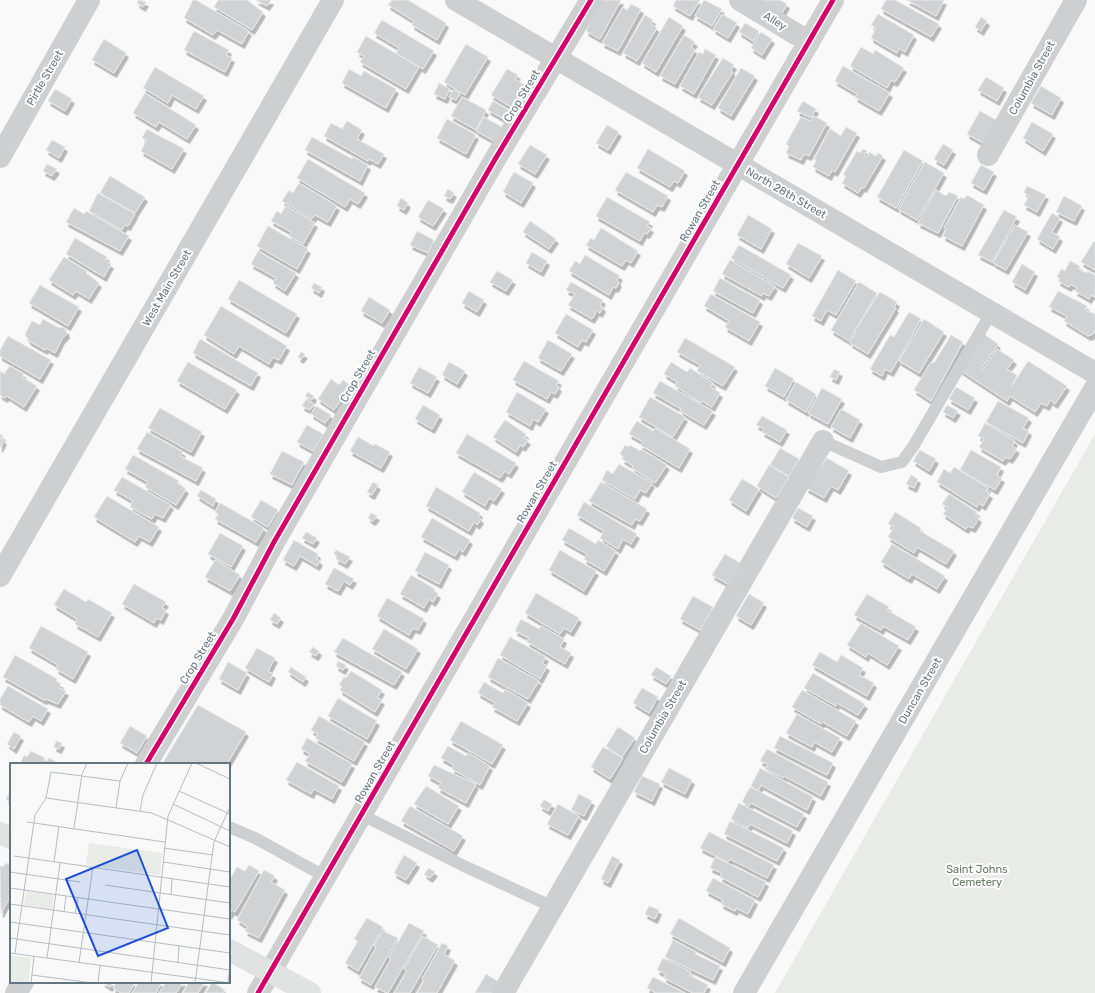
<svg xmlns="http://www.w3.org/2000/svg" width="1095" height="993" viewBox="0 0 1095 993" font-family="Rubik,sans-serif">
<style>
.green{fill:#e8ebe6}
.building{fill:#d0d2d3;stroke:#e8e8e8;filter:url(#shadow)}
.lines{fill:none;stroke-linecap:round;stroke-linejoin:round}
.lane{stroke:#cecfd0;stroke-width:12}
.street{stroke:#cecfd0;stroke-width:22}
.secondary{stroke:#e1e2e2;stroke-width:22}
.cycleway-casing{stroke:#fff;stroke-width:8}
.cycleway{stroke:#d6006c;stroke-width:5}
.labels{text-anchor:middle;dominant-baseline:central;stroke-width:4;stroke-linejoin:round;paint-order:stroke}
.street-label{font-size:11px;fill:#657683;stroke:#fff}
.park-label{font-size:11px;fill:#687a64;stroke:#fff}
.inset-road{fill:none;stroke:#b5bdc3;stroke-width:1}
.view{fill:#1d4ed8;fill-opacity:0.15;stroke:#1d4ed8;stroke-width:2}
.inset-edge{fill:none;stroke:#657683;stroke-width:2}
</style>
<defs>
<filter id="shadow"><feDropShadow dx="2.5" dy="4.5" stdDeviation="0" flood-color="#0004"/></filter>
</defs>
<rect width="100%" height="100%" fill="#f9f9f9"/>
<!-- green -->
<path class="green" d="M1095,434V993H775Z"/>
<!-- building -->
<path class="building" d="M139,0L146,2L143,7L137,3Z
M193,0H196L249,31L242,44L217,30L213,35L184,18Z
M218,0H247L263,12L252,30L214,7Z
M256,0H271L267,6Z
M392,0H408L446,23L437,40L412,25L414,21L388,5Z
M602,0H621L600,39L586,31Z
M676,0H700L690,16L673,6Z
M704,0L722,9L712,26L695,16Z
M749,0H780L787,4L780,17Z
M886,0H895L939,24L931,37L881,9Z
M907,0H944L936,16Z
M631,4L641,9L618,51L602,43L623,7L627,10Z
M722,14L737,23L728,38L713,29Z
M878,14L914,35L905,52L899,48L897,53L871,38L876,28L871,25Z
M645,15L653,20L651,24L657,28L637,61L623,53Z
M669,17L683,26L656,72L642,63Z
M981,17L987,21L981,31L975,27Z
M382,20L434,51L423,69L396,53L399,48L374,33Z
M745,23L759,31L753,41L739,32Z
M194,31L229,50L226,55L232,58L225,72L184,50Z
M761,32L772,39L762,55L751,48Z
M684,35L695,42L691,47L695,50L675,84L660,76Z
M366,36L419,67L406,89L360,62L364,56L357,52Z
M104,39L126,53L114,73L92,60Z
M466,44L488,57L465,95L444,82Z
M861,47L873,54L875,50L904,68L895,82L891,80L887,88L850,66Z
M705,49L716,55L694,94L680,86L699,52L703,54Z
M723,58L734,65L731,70L733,72L712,105L698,97Z
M843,66L890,93L879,111L855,97L857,94L835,81Z
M155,67L204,96L196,109L172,95L168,103L143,88Z
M741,68L755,76L731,116L718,108Z
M349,69L361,76L364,71L396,89L386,108L342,83Z
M507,69L518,75L515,79L524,85L511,107L491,95Z
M986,77L1004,88L997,101L978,90Z
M439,83L450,89L445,99L434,94Z
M1041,86L1061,98L1052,115L1031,103Z
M55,89L72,99L65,111L48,101Z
M453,90L460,93L456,100L449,97Z
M145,93L196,125L187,139L159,122L156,127L133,113Z
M462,97L486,110L476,130L451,116Z
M493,101L509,110L504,119L488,110Z
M803,101L816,109L811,118L797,111Z
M980,111L996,120L983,143L967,134Z
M814,116L827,123L809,156L804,154L801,160L786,153L789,146L786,144L801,117L811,121Z
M484,117L502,127L494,141L476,131Z
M447,119L476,135L466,154L437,138Z
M347,121L362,130L357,139L384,154L378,164L369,159L368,161L324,136L331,123L342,129Z
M1032,122L1053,134L1043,151L1023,138Z
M607,125L619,132L608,150L596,143Z
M846,127L857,133L835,172L832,170L829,176L813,167L816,160L814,159L830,129L841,136Z
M147,129L184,149L172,169L141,151L147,140L142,138Z
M312,137L352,159L353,157L368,165L360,181L305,150Z
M52,140L65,147L59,158L46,150Z
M943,144L953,150L944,165L934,159Z
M530,145L547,155L535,174L518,164Z
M648,149L685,171L678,183L674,181L670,187L637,168Z
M863,149L867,151L864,155L867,157L869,152L876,156L878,153L883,156L864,188L862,187L858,193L842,183L846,176L843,175L857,151L860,153Z
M904,150L923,161L896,208L877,197Z
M308,159L365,193L358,204L350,199L345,207L297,178Z
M925,162L944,173L917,220L898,209Z
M47,164L57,169L52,176L43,171Z
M981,165L994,172L984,190L971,183Z
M514,172L533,183L521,203L503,192Z
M626,172L668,196L662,207L657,205L653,212L615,190Z
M110,176L145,197L135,213L100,193Z
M299,183L337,206L328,222L315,215L312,219L282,201L289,190L293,193Z
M1027,186L1046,195L1037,212L1024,205L1029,196L1024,192Z
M448,189L454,193L450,199L444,196Z
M936,190L946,196L949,192L958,196L938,233L918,223Z
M98,193L135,214L128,226L125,225L122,230L89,211Z
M967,195L984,205L962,246L943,236L946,229L944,228L961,197L964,199Z
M1064,196L1082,206L1074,221L1056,212Z
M607,197L650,222L647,226L651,228L647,234L644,233L640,241L596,216Z
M401,198L408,203L404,210L397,206Z
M428,200L444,209L433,226L418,217Z
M286,206L315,223L303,244L288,235L291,232L271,221L277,211L281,214Z
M74,208L84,214L86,211L129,236L120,251L66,222Z
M1004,210L1017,217L992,262L978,255Z
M1052,213L1060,218L1052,232L1060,237L1053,249L1037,239Z
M748,215L772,229L761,249L737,235Z
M530,221L556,239L549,249L523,232Z
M1015,225L1028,232L1006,270L993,263Z
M268,226L308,249L297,269L257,246Z
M601,228L638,251L631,263L626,260L622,266L586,245L591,238L594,240Z
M417,231L434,240L428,253L410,245Z
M75,238L107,257L105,261L111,264L104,277L66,254Z
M1094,241L1095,242V270L1081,262Z
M798,243L822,256L809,278L786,264Z
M739,245L791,275L783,288L731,258Z
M258,251L296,273L285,291L273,283L276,278L251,264Z
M532,252L547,261L541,272L526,263Z
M585,255L620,276L617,280L619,282L616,288L613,287L609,295L569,271L575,261L580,264Z
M64,257L87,271L86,273L99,283L89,299L76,291L73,295L49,280Z
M730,260L775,286L769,296L763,293L762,296L722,274Z
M1070,261L1080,266L1078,269L1086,273L1087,271L1095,275V297L1091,295L1089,299L1075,291L1077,288L1071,284L1069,287L1058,281L1060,278L1057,277L1061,269L1065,271Z
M1022,264L1035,272L1025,290L1012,282Z
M838,270L856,281L836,315L827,310L821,321L812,316Z
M497,271L513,280L506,291L490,282Z
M720,278L760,300L753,313L713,291Z
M239,280L297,314L286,333L228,299Z
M571,282L603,300L600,305L603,307L600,313L597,311L592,319L568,305L575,294L566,290Z
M859,282L877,293L849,341L831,330Z
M314,283L322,287L319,293L311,288Z
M40,285L79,307L68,326L29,303Z
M469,291L484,300L477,312L462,303Z
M1058,291L1087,306L1085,310L1095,314V330L1093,334L1088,336L1064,321L1067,316L1049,307Z
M880,292L897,302L894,307L896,308L868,354L850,343L856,333L854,332Z
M711,294L760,322L749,341L725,327L729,321L704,306Z
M369,297L390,310L382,323L361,311Z
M221,306L287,346L279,360L273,357L269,364L239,346L234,354L204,335Z
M909,312L921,319L891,372L885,369L882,376L870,369L890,335L894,337Z
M566,314L593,330L586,342L582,340L578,347L555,333Z
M43,319L59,328L62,327L66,330L67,334L62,339L55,353L46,348L45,350L29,341L25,334L32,321L40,325Z
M924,319L944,332L919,373L899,361Z
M984,334L998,344L981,369L983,370L997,349L1014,360L1007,369L1017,375L1012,386L1028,361L1067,386L1055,404L1050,400L1047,406L1041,403L1035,412L1010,396L1007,401L960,370Z
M951,335L963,342L931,401L914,390L931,362L934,363Z
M8,336L51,360L40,379L0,356V350Z
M685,338L735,367L723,386L697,371L700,365L677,352Z
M200,339L258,373L251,386L193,353Z
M548,340L572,354L561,371L538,358Z
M301,352L305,354L301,359L298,357Z
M524,361L559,381L556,385L559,387L555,394L551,392L547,399L513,380Z
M188,362L237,390L225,409L177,381Z
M449,362L465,371L457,384L442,375Z
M671,362L687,372L690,368L713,383L711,387L720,393L712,407L702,401L701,403L675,386L677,382L664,374Z
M10,366L24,374L22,377L37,386L24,407L7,396L5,398L0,395V371L4,374Z
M419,367L437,377L428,393L410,383Z
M775,368L794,379L784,397L765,386Z
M834,369L840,372L836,380L830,377Z
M331,379L339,385L343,380L351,386L334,410L318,399Z
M660,381L713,411L704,425L680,411L681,409L653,393Z
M796,382L816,394L806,412L786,400Z
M956,387L975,398L968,410L949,399Z
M822,388L842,399L828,424L808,413Z
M308,392L314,396L312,400L305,396Z
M517,392L546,409L538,422L533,419L530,426L506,412Z
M650,397L685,417L673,437L639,417Z
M306,399L314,404L310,410L302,406Z
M998,401L1029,418L1023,428L1029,431L1023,443L986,422Z
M423,405L440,415L432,429L415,419Z
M947,405L958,411L953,418L943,412Z
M316,406L331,415L325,423L311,414Z
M160,408L202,432L191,452L148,428Z
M841,409L860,420L850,438L831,427Z
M762,416L787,430L780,442L762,432L764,429L756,425Z
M505,420L526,434L524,438L528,440L523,447L520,445L516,452L493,437Z
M637,421L653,431L655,428L690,449L679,468L640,445L643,442L629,434Z
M985,423L1015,441L1012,446L1017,449L1010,459L1006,457L1003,461L979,447L984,439L978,436Z
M307,425L323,434L313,451L297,442Z
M147,432L183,452L180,456L203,468L196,481L137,449Z
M0,434L3,436L1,439L4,440L0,448Z
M467,434L516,463L509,474L505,471L500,478L456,453Z
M358,437L374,446L375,444L390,452L381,468L350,451Z
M625,445L628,447L630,445L640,451L641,449L667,465L655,483L632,468L633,466L622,459L624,457L620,454Z
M780,448L799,459L789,476L770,465Z
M920,450L936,459L929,471L913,461Z
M971,450L1001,467L997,475L1002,478L995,490L960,470Z
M282,451L304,462L292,485L270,474Z
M133,455L179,481L177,483L186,489L176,505L145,487L148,482L125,469Z
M827,458L849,471L838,490L831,486L824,498L806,488Z
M619,464L652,483L646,493L640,490L635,499L602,480L607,470L613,474Z
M769,465L789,477L776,498L757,486Z
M954,467L988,488L986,491L990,494L983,506L979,503L977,507L937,482L944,469L950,473Z
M474,472L502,489L494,501L489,498L485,506L462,492Z
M911,475L918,479L914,488L906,484Z
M122,477L171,505L163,518L155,514L152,519L130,507L133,501L114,490Z
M742,479L759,489L746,511L729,500Z
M373,482L378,485L372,495L367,492Z
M601,482L647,509L640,521L635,519L632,525L589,501Z
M436,487L480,513L478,517L481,519L477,525L474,522L469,531L426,506Z
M201,490L216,499L213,506L197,496Z
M949,494L977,512L975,515L979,518L973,528L968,526L966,529L943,514L948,508L942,504Z
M107,496L159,527L150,542L139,536L135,542L94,517Z
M261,500L278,510L268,527L251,517Z
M584,502L637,534L631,544L623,539L618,549L600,538L604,531L577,515Z
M220,503L264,528L256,542L215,519L218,514L215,512Z
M798,508L813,516L807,527L792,518Z
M895,512L921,528L920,531L954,551L946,564L917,547L914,553L888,537L894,527L888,524Z
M371,513L377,516L373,521L368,518Z
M432,518L470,540L463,552L459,549L455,556L421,537Z
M569,528L596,544L598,540L616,551L604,571L584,559L587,554L562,540Z
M306,532L317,538L313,544L302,538Z
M220,533L243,546L231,567L208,554Z
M294,540L318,554L316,558L320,561L317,566L300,556L294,566L283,560Z
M892,544L945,576L937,589L912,574L909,579L881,562Z
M336,550L350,557L345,564L336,559L337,556L334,554Z
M560,550L596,571L584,591L549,570Z
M425,552L449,565L439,584L415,571Z
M725,554L740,563L728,584L712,575Z
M215,560L240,575L230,591L205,577Z
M334,568L354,579L350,585L344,581L338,591L325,584Z
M411,575L435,589L434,591L438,594L433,602L429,599L424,608L400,594Z
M134,584L166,602L162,608L166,610L161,620L157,618L154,623L122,604Z
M64,589L86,602L88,599L112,613L98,637L75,624L77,619L54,605Z
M536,593L579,618L571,632L564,628L560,634L525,613Z
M749,594L764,603L751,625L736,616Z
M867,594L889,607L887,610L916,627L908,640L883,626L881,630L854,615Z
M693,596L713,607L700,630L680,619Z
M387,598L424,619L418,630L413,628L409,635L377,616Z
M274,613L281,618L277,624L270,620Z
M521,619L539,629L541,626L564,639L560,647L571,653L565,664L527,642L529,638L515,631Z
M861,623L899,646L887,665L868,653L866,657L847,645Z
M41,626L88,652L73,679L56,669L58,665L29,648Z
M384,629L418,649L406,669L372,649Z
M510,637L546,657L542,663L547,666L540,679L500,655Z
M343,638L402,672L394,685L334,652Z
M313,647L319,651L316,656L309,652Z
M257,648L275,658L268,671L273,674L269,682L245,668Z
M820,652L837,662L841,655L863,668L859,675L874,683L867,696L812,665Z
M15,655L57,679L56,681L61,684L59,688L66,691L58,704L46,699L44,700L3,677Z
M498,658L539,681L528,699L488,677Z
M338,661L346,665L343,670L336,666Z
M228,662L247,673L238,690L219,679Z
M291,667L306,677L303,682L288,672Z
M656,667L671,676L666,684L651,675Z
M351,671L382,690L377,698L382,700L375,712L340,690L342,686L339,685L344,677L346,678Z
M813,673L865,704L858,715L837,703L836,706L804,688Z
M484,682L503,693L505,689L528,703L517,721L492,707L495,703L478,693Z
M8,686L48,709L41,721L33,716L29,722L0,705V699Z
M642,688L658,697L649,713L633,703Z
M802,690L856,721L847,736L823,722L821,724L792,707Z
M338,698L377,721L367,739L328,716Z
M198,705L246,732L227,764H162Z
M797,714L840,738L832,752L814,742L812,747L786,733Z
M319,716L365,742L354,761L315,738L318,734L311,730Z
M461,721L503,745L492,764L450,740Z
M130,726L147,736L137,753L120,743Z
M618,727L635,738L622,757L606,746Z
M14,732L21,736L14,749L7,744Z
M780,736L833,763L827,775L774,748Z
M307,738L352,764L342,782L305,761L310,754L301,749Z
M56,741L62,743L59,749L54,747Z
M448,746L466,756L468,753L490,766L480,785L452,769L454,765L441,758Z
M603,747L623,758L610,779L591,767Z
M767,749L828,782L821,796L784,776L783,778L765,769L768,764L760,761Z
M31,751L45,758L41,764H20L24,755L27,757Z
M49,758L60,764H45Z
M297,762L339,786L332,799L314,789L311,794L286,780Z
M434,765L476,784L466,803L438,788L441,783L428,776Z
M669,768L692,780L685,794L661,782Z
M760,768L813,797L807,810L761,785L758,791L751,786Z
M642,776L660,784L652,801L634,792Z
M426,786L459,806L448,824L414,804Z
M750,787L804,814L797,827L751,803L749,806L742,802Z
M11,789V802L6,799Z
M579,794L592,801L584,816L571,810Z
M544,800L552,804L548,811L540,806Z
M739,803L793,831L787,843L750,824L748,828L731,819Z
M558,804L579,816L568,835L547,824Z
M410,806L463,836L454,851L401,821Z
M730,821L784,848L777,861L724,834Z
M709,832L774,865L767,878L730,859L728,862L700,848Z
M404,855L417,863L406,880L394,873Z
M612,856L620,860L608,883L601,879Z
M715,857L766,882L758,897L720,877L722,873L710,868Z
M6,863L11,866V895L1,913L0,866L3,867Z
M249,865L259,871L235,912L232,910L229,915V881L237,867L245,871Z
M429,868L435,872L430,878L424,874Z
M264,870L275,876L271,882L285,890L259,938L245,931L248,927L237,920Z
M713,878L755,900L748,914L736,908L735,911L721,904L723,900L706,891Z
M649,906L659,910L655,919L645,914Z
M367,918L383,927L358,971L345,963L358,941L354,939Z
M679,918L730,948L723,962L670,934Z
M409,923L424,931L388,993H387L375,987L391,959L389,958Z
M383,931L398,938L371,985L359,978L376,947L374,946Z
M423,936L438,945L410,993H394L407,971L404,969Z
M673,940L696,952L695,954L720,966L713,980L665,957Z
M442,943L448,946L444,954L455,961L437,993H417L424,981L422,979Z
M663,958L691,972L689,975L708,985L704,993H693L664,978L666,974L657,970Z
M486,974L504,985L500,993H475Z
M653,977L685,993H656L647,988Z
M102,982H113L110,987Z
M117,982H135L129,993H121L113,988Z
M139,982H162L156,993H132Z
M166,982H183L176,993H159Z
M189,982H205L198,993H183Z
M212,982L225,990L223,993H206Z"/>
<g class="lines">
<!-- lane -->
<path class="lane" d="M823,441L881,467L902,462L914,445L991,313
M362,815L464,866L553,907
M229,827L255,838L326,877"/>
<!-- street -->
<path class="street" d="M456,0L1095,373
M740,0L809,42
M988,155L1076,0
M0,157L89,0
M0,576L333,0
M146,764L233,619L274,542L494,161L591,0
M16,993L23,982
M258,993L833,0
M503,993L823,441
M744,993L1095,388"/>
<!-- secondary -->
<path class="secondary" d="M0,833L11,838
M229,950L310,993"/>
<defs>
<path id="cycleway" d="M146,764L233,619L274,542L494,161L591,0
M258,993L833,0"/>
</defs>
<!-- cycleway casing -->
<use href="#cycleway" class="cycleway-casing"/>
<!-- cycleway -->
<use href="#cycleway" class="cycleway"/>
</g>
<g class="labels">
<!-- street labels -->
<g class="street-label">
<text transform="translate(775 21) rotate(31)">Alley</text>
<text transform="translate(45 78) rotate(-60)">Pirtle Street</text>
<text transform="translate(1032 78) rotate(-61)">Columbia Street</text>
<text transform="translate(522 96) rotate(-59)">Crop Street</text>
<text transform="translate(786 193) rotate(30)">North 28th Street</text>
<text transform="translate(700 211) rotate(-60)">Rowan Street</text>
<text transform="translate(167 288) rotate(-60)">West Main Street</text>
<text transform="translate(358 376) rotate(-60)">Crop Street</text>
<text transform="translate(537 492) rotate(-60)">Rowan Street</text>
<text transform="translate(198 658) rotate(-59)">Crop Street</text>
<text transform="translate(920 691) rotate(-60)">Duncan Street</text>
<text transform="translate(663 717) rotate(-60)">Columbia Street</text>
<text transform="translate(375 772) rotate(-60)">Rowan Street</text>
</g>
<!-- park labels -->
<g class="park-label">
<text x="977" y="869">Saint Johns<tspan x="977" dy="13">Cemetery</tspan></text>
</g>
</g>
<!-- overview -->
<g transform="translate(10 763)">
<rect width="220" height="220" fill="#f9f9f9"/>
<path d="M79,80L152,90L150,112L76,102ZM16,128L44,132L42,146L14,142ZM0,192L21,195L19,220H0Z" fill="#e8ebe6"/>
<path class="inset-road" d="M186,0L220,16M169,28L220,51M36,35L41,9L110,18M163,41L220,68M106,45L110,18L118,0M130,48L133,32L147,0M17,59L155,79M64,65L72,11L77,0M154,85L203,92M4,93L220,124M44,99L49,63M153,99L220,109M0,109L70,119M95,122L220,140M0,125L220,156M161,132L162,115M0,141L220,172M54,149L56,133M65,150L68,135M0,159L220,190M0,175L220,207M0,190L220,220M5,190L25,52L36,35L142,50L220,84M37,195L50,100M69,199L83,104M168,199L169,182M22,212L82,220M218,219L220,203M21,220L24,193M88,220L90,202M141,220L158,53L182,0M185,220L204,79L220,44"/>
<path class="view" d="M127,87L158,165L88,193L56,116Z"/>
<rect width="220" height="220" class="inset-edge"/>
</g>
</svg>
